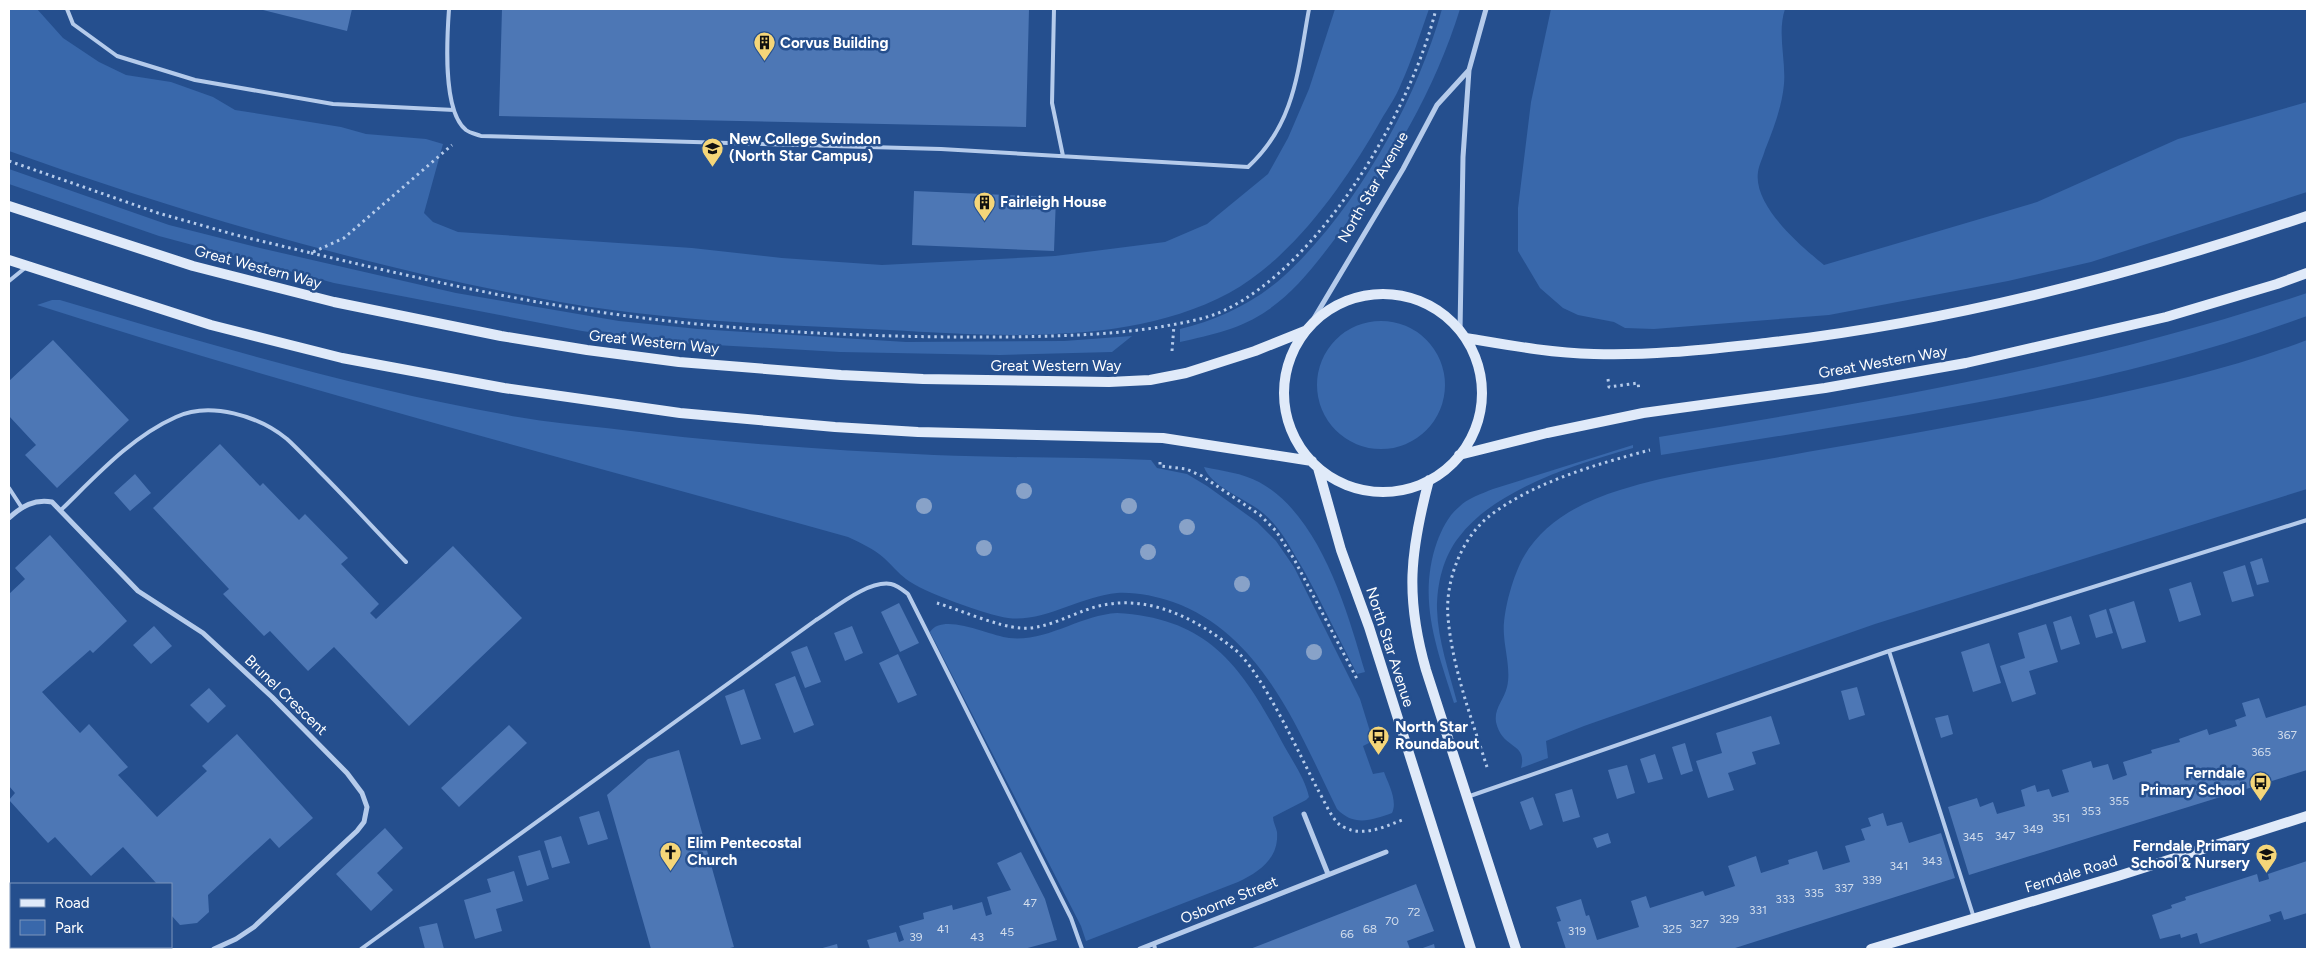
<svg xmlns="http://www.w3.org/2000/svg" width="2316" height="958" viewBox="0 0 2316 958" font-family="Figtree,sans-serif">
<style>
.green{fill:#3968ab}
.building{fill:#4d77b5}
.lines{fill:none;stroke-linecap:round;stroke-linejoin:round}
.path{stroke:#b5cbeb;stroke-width:3;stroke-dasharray:2.5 4;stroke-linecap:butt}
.lane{stroke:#b5cbeb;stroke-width:4}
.street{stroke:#b5cbeb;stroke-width:5}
.secondary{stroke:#e0eaf9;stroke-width:10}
.tree{fill:#88a2c8}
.labels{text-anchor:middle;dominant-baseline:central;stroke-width:5;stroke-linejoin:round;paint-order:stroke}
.number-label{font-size:12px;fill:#d2ddec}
.poi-label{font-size:15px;font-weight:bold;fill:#fff;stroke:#254f8e;text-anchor:start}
.street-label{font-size:15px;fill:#fff;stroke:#254f8e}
</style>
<rect width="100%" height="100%" fill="#254f8e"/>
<!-- green -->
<path class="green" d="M9,9H37L63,38L99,62L126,75L171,82L213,97L235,110L341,127L366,134L426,139L443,144L424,213L433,222L458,232L692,248L782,258L882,265L1055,256L1165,242L1207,224L1268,174L1288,138L1309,89L1335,9H1429C1420,34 1412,60 1401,84C1396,97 1388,108 1381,120C1345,183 1294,257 1229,293C1130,346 998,336 889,330C779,325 668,321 560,302C372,269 188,215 9,151Z
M1442,9H1460C1435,90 1391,164 1340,232C1319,260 1297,290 1268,310C1241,329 1211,335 1180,342V329C1218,320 1254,303 1284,276C1355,211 1416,102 1442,9Z
M1551,9H1785C1777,33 1786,59 1784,84C1782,107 1773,130 1765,150C1763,157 1759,165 1758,172C1753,206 1801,246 1824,265L2037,202L2178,139L2307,102V192L2091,262L2008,281L1829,315L1654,329L1625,328L1614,322L1578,315L1563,308L1540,288L1518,251V208L1531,102Z
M9,169L169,225L260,248L456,293L619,321L698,329L906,342L1064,341L1132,336L1112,352L1000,355L840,352L662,342L582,331L334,283L159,236L9,184Z
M2307,293V316C2100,392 1878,419 1661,455L1659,437C1878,401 2096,364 2307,293Z
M52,300H60C211,345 362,390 518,417C547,422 577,425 606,428C715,442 824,450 934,455C1006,458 1078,457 1151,460L1157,468L1187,474L1207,486L1257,522L1276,541L1294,567L1360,699L1373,741L1363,746L1373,774L1384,772C1388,783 1398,801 1392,813C1372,820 1354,827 1337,809C1298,730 1262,634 1173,602C1155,596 1136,592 1117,593C1081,596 1043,623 1008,618C987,615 922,592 906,579C898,573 892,565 884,558C874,549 861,543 848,537C578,462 305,391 37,305Z
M1317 385a64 64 0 1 1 128 0a64 64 0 1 1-128 0Z
M2307,340V489L1875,624L1584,726L1546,741L1548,758L1521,768C1528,742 1502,750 1496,722C1494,708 1504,700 1507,687C1511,671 1505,651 1504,635C1502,614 1513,576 1523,558C1543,522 1581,502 1620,490C1680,471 1745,464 1807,452C1901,436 1994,419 2088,400C2162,384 2236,367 2307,340Z
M1633,445V448C1577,464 1496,488 1459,537C1443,557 1437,584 1437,609C1438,641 1449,671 1457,702L1454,703C1437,649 1417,599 1437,542C1442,529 1448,516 1459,507C1468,498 1481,494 1493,489Z
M1204,467C1223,471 1242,473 1259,482C1320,515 1347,610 1365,672L1357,674C1339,639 1322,603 1303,569C1291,549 1281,528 1263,513C1247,499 1211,487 1204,467Z
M1117,613C1209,618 1242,667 1282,742C1291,759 1305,778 1309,797L1306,800L1273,817C1273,822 1276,827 1277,832C1279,859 1259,872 1238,882L1086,941L1081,926L930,632C943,612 990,636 1009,638C1048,642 1080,615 1117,613Z"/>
<!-- building -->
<path class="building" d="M259,9H352L347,31Z
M502,9H1029L1026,127L499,116Z
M914,191L1056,197L1054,251L912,245Z
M53,340L129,420L57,488L25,455L36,445L9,416V381Z
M220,444L260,486L263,483L299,520L305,514L348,558L341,564L379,604L370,613L376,619L453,546L522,618L409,726L334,647L308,671L270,631L264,636L223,594L229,589L153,508Z
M135,474L151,493L130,511L114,493Z
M50,535L127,621L93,653L90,650L42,692L80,733L89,724L128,767L118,775L157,817L207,771L202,766L237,734L313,818L279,848L270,838L208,895L209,912L197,923L180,925L171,915V884H157L123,847L91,876L55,837L48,843L9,800L15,793L9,786V594L25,579L15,568Z
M2262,558L2269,582L2257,585L2250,562Z
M2245,565L2254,596L2232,602L2223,572Z
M2191,582L2201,615L2179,622L2169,589Z
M2134,601L2146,642L2122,649L2109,609Z
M899,603L919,643L900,652L881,612Z
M2106,609L2113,633L2096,638L2089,615Z
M2071,616L2080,644L2061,650L2053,622Z
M2046,624L2058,662L2029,671L2036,694L2012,702L2000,666L2025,658L2018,633Z
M154,626L172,646L151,664L133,645Z
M852,626L863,653L845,661L834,633Z
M1989,643L2001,683L1973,692L1961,652Z
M807,646L821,682L805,688L791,652Z
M898,654L917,695L898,703L879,663Z
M795,676L814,725L794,733L775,684Z
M1857,687L1865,715L1849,720L1841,691Z
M209,688L226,706L208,723L190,705Z
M744,689L761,739L741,745L725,696Z
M2259,698L2266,718L2307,705V770L1969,875L1948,807L1977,798L1980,807L1993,802L1997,814L2025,806L2021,790L2035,785L2037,792L2049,789L2052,797L2069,792L2062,770L2091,761L2093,768L2108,764L2113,780L2127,775L2123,762L2152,753L2151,750L2180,742L2179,739L2207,729L2209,735L2237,726L2235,720L2246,716L2242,703Z
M1948,715L1953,734L1941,738L1935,718Z
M1771,716L1780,744L1752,752L1756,764L1728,773L1734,790L1708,798L1696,761L1722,753L1716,733Z
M509,725L527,743L459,807L441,788Z
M1685,743L1693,771L1681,775L1672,747Z
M679,750L734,947L726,949H651L607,795L648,759Z
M1655,754L1663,779L1648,783L1640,759Z
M1627,765L1635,793L1617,799L1608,770Z
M1572,789L1580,817L1563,822L1555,794Z
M1533,797L1543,825L1530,830L1520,802Z
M599,811L608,839L588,845L579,817Z
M1883,813L1887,826L1902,822L1909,843L1941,833L1955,878L1732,949H1566L1557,922L1561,921L1556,907L1581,899L1586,916L1589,915L1597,940L1639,927L1631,901L1646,896L1650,908L1703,891L1705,896L1735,886L1728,866L1756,856L1761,873L1789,864L1788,860L1817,851L1823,870L1850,862L1845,846L1865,840L1861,829L1871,826L1868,818Z
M385,828L403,848L377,873L393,890L371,911L336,874Z
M1608,833L1611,843L1597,848L1593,838Z
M561,836L570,863L552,868L544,841Z
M540,850L549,879L527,886L518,856Z
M1021,852L1045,899L1057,940L1024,949H870L867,940L896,932L899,942L904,940L899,926L924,919L923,913L952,905L953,910L982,902L986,916L992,914L987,897L1011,890L997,863Z
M2307,861V913L2284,920L2281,911L2269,915L2271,921L2200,944L2197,933L2181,938L2180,934L2160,939L2152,915L2172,908L2171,905L2186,900L2185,897L2257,874L2259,882L2269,879L2268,874Z
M514,871L523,901L496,909L502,931L475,939L464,900L491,892L487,879Z
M1416,884L1434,931L1407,941L1410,949H1250Z
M437,923L444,949H425L419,927Z
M837,944L838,949H819Z
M1434,944L1435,949H1420Z
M117,947H149L151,949H115Z"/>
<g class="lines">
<!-- path -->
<path class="path" d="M9,161L158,213L236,235L311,253L344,238L452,145
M311,253C409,276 507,299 606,313C739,332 875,338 1010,337C1060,336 1110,335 1160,327C1181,323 1203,320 1223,311C1321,265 1411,111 1436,9
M1172,351L1174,325
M1608,379L1609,387L1638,383L1639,390
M1160,462V466L1186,469L1202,476L1260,515L1276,531L1294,559L1357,679
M937,603C960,610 999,627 1021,628C1042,630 1066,617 1086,610C1140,590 1191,615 1233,648C1261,669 1300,756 1318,790C1324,800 1331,818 1340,825C1343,827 1348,829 1351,830C1370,835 1388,825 1405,819
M1487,767C1472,720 1452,667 1448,617C1445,583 1460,541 1487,518C1530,483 1597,464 1650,450"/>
<!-- lane -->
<path class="lane" d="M67,9L73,24L117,56L195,80L333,104L454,110
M449,9C447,37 442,111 466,130C470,133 476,134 481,136L941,149L1248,167C1296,123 1298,68 1309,9
M1054,9L1052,103L1063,156
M9,281L25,268
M9,488L22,508
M61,510C96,476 131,437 176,417C210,401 259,416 287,439C298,449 309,461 319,471C349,501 377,532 406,562
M1889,651L1974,918
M1467,797L1889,651L2307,520
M1154,944L1155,949
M361,949L816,620C835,608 868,580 891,584C897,585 903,590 908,594L1071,918L1082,949"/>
<!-- street -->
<path class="street" d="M1310,325L1403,169L1437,105L1469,70
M1460,331L1463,157L1469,70L1486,9
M9,518C22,506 34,499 52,502L138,591L203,633L272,697L347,773L362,793L367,807L364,822L357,831L254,927L236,939L214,949
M1304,814L1328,874
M1140,949L1386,852"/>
<!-- secondary -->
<path class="secondary" d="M9,206L193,266L334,302L501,336L587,350L679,362L841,375L923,379L1109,382L1150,380L1186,373L1255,351L1305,331
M9,260L211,325L342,358L504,388L680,413L835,427L918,432L1163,438L1312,461
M1284 393a99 99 0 1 1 198 0a99 99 0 1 1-198 0Z
M1466,338C1508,345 1551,353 1594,354C1651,356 1709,349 1766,343C1950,322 2132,275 2307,216
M1459,455L1547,433L1643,413L1825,388L1966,363L2166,317L2277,284L2307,273
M1318,468L1341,550L1369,627L1471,949
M1429,480C1410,552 1405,597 1426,670L1516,949
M9,897L11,900
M57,947L59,949
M1871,949L2118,876L2307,816"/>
</g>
<!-- trees -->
<g class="tree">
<circle cx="1024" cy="491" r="8"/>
<circle cx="924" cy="506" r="8"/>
<circle cx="1129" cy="506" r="8"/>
<circle cx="1187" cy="527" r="8"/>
<circle cx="984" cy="548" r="8"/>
<circle cx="1148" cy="552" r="8"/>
<circle cx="1242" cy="584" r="8"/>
<circle cx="1314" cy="652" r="8"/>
</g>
<!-- icons -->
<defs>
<symbol id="building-pin" viewBox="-11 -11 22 30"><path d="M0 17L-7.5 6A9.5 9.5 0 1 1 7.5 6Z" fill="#f5d679" stroke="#254f8e"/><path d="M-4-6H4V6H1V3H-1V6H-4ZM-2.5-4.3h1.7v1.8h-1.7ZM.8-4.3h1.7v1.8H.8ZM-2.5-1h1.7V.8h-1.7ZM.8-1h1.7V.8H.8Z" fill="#111"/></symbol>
<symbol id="university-pin" viewBox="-11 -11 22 30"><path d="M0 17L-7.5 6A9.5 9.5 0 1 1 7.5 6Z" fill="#f5d679" stroke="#254f8e"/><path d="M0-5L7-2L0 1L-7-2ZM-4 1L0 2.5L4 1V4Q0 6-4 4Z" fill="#111"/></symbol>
<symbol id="bus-pin" viewBox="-11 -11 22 30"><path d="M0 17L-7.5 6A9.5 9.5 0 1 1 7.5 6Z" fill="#f5d679" stroke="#254f8e"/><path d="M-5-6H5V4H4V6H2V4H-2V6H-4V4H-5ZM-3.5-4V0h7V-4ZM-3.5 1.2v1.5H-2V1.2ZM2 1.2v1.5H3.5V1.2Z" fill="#111"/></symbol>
<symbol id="church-pin" viewBox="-11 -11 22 30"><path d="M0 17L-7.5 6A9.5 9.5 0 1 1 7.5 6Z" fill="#f5d679" stroke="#254f8e"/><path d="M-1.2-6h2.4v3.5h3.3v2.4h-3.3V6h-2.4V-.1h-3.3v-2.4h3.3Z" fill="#111"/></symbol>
<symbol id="school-pin" viewBox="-11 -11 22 30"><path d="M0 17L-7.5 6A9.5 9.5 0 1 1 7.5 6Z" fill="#f5d679" stroke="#254f8e"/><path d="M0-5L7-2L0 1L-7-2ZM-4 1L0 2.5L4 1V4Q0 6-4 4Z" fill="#111"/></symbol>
</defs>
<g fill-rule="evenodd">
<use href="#building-pin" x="752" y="30" width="25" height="34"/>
<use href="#university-pin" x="700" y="136" width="25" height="34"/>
<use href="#building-pin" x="972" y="190" width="25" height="34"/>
<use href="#bus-pin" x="1366" y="724" width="25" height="34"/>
<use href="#bus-pin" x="2248" y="770" width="25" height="34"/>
<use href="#church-pin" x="658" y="840" width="25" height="34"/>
<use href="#school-pin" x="2254" y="842" width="25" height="34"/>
</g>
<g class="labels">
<!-- number labels -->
<g class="number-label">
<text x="2287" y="735">367</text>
<text x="2261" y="752">365</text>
<text x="2119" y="801">355</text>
<text x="2091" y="811">353</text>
<text x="2061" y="818">351</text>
<text x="2033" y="829">349</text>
<text x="2005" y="836">347</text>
<text x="1973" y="837">345</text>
<text x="1932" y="861">343</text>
<text x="1899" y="866">341</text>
<text x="1872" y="880">339</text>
<text x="1844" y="888">337</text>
<text x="1814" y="893">335</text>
<text x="1785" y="899">333</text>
<text x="1030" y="903">47</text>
<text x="1758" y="910">331</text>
<text x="1414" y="912">72</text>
<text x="1729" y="919">329</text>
<text x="1392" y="921">70</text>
<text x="1699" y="924">327</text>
<text x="943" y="929">41</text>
<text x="1370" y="929">68</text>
<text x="1672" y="929">325</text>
<text x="1577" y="931">319</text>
<text x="1007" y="932">45</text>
<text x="1347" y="934">66</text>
<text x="916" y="937">39</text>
<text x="977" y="937">43</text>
</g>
<!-- poi labels -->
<g class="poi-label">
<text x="780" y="43">Corvus Building</text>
<text x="729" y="139">New College Swindon<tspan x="729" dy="17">(North Star Campus)</tspan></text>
<text x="1000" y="202">Fairleigh House</text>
<text x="1395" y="727">North Star<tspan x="1395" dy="17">Roundabout</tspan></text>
<text x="2245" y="773" text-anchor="end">Ferndale<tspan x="2245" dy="17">Primary School</tspan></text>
<text x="687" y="843">Elim Pentecostal<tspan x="687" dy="17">Church</tspan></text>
<text x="2250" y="846" text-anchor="end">Ferndale Primary<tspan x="2250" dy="17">School &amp; Nursery</tspan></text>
</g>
<!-- street labels -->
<g class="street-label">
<text transform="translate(1373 187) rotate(-60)">North Star Avenue</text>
<text transform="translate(258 267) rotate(15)">Great Western Way</text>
<text transform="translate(654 342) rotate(6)">Great Western Way</text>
<text transform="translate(1883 362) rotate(-10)">Great Western Way</text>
<text x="1056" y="366">Great Western Way</text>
<text transform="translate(1390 647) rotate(72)">North Star Avenue</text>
<text transform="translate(286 695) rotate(44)">Brunel Crescent</text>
<text transform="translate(2071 874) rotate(-17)">Ferndale Road</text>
<text transform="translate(1229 900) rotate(-22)">Osborne Street</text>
</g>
</g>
<!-- border -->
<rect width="2316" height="958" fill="none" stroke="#ffffff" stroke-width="20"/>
<!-- legend -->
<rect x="10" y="883" width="162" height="65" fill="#254f8e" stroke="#7c95bb"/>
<rect x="20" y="899" width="25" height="8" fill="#e0eaf9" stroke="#7c95bb"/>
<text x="55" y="908" font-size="15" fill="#ffffff">Road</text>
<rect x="20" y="920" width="25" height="15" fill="#3968ab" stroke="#7c95bb"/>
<text x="55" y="933" font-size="15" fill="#ffffff">Park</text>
</svg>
